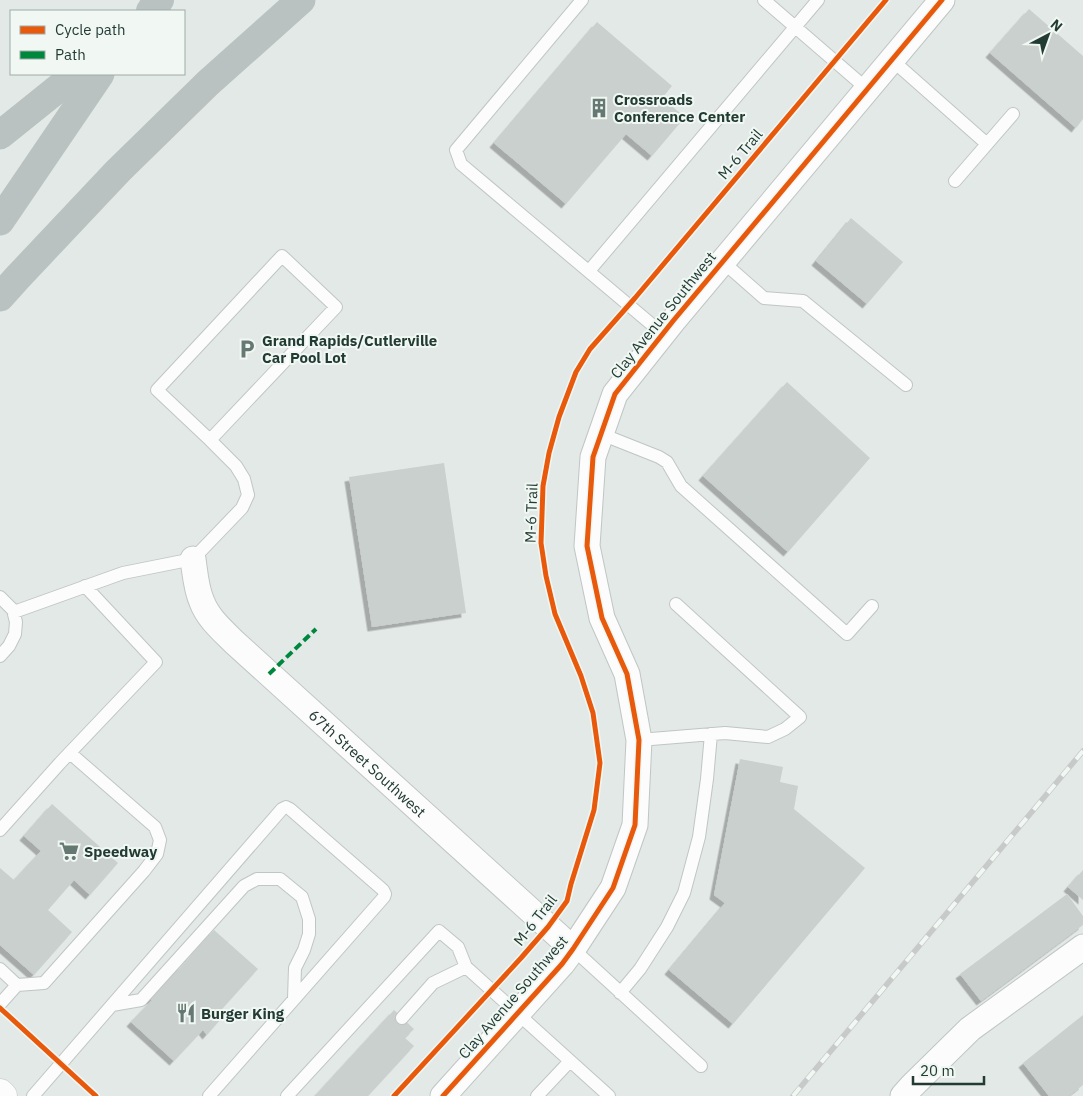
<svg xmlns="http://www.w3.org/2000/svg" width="1083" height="1096" viewBox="0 0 1083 1096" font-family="'IBM Plex Sans',sans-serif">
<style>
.building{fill:#cad0cd;filter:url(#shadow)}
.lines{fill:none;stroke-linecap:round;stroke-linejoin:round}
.lane-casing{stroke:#c0c6c3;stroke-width:14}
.street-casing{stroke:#c0c6c3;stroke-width:27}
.secondary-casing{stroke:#bfc6c3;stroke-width:29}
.highway-casing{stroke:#bcc5c2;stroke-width:29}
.lane{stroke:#fbfcfb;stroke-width:12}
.street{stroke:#fbfcfb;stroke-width:25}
.secondary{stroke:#fbfcfb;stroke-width:28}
.highway{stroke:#b9c2c0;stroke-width:28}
.rail-casing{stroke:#c7cac9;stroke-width:5.5}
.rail{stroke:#f1f8f4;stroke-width:4;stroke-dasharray:11;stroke-linecap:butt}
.highway-bridge-casing{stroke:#bcc5c2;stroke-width:29;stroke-linecap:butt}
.highway-bridge{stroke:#b9c2c0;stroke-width:28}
.quiet{stroke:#00873e;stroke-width:4;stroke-dasharray:8 4;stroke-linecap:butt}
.cycleway-casing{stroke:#f1f8f4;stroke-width:8}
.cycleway{stroke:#e8590c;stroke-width:5}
.labels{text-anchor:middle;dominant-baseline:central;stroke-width:4;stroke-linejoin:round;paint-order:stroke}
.poi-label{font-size:15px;font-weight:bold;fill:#223b33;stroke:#f1f8f4;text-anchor:start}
.street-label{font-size:15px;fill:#223b33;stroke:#f1f8f4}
</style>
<defs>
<filter id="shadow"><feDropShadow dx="-4.5" dy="4.5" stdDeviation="0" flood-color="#0004"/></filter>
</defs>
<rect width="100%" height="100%" fill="#e3e9e6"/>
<!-- building -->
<path class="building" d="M1029,9L1083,56V119L1076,128L990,53Z
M597,22L672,86L662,98L685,117L652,156L626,134L566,204L494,143Z
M851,218L903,262L867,304L816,261Z
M787,382L870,458L788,552L703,476Z
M444,463L466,613L372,627L349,477Z
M740,759L783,767L780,782L798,786L794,809L865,868L733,1024L669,970L725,903L714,895Z
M52,804L118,863L90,895L74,880L48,910L72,932L34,975L0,945V868L14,880L41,851L24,836Z
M1083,870V900L1068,887Z
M1067,894L1083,916V925L981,1001L960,974Z
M214,930L258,969L222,1009L226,1013L207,1035L203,1030L174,1061L131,1022L152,1000L148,996L175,966L179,970Z
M394,1010L414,1029L405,1038L414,1046L368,1096H315Z
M1083,1015V1085L1069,1096H1049L1023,1063Z"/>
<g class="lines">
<defs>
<path id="lane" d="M582,0L456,150L461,164L663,334
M764,0L867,89
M892,60L987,144
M955,181L1013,114
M723,262L764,298L803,301L906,385
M589,271L818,0
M601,434L659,457L667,462L681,486L847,634L872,606
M0,597L13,610L16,622L15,634L9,646L0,656
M14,612L123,573L193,559L242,508L248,495L244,479L236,466L210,440L336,307L282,256L157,390L210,440
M639,740L725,733L768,737L785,729L800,717L676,604
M0,830L60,763L156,662L85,586
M573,949L701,1066
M0,969L17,985L0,1004
M17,985L44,983L144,871L157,854L160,840L155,827L70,753
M620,993L640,969L667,927L684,893L699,837L707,779L711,734
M112,1005L141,1000L244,886L257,879H280L302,897L309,919V934L304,950L295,968L294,999
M402,1018L433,983L466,967
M33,1096L282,809L286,807L290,809L383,890L385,894L384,897L209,1096
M287,1096L439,931L458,947L466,967L609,1096
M537,1096L570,1061"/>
<g id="street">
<path id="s1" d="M193,559C195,573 196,589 202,602C208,618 222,630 234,642L573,949"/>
<path d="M443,1096L562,964L573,949L613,888L635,825L639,740L627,674L602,618L587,546L593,457L615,394L673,321L942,0"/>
<path d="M903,1096L911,1087L970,1029L1083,947"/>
</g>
<path id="secondary" d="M0,1093L3,1096"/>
<path id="highway" d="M0,135L76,74
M0,221L100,74
M0,297L18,277L118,171L208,83L301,0"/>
</defs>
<!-- lane casing -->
<use href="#lane" class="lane-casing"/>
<!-- street casing -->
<use href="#street" class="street-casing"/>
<!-- secondary casing -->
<use href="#secondary" class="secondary-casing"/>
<!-- highway casing -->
<use href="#highway" class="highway-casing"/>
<!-- lane -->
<use href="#lane" class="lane"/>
<!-- street -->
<use href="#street" class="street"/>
<!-- secondary -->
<use href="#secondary" class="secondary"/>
<!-- highway -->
<use href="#highway" class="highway"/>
<defs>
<path id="rail" d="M793,1096L1083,751"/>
</defs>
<!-- rail casing -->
<use href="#rail" class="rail-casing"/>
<!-- rail -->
<use href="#rail" class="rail"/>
<defs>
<path id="highway-bridge" d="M150,11L160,0"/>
</defs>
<!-- highway-bridge casing -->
<use href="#highway-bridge" class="highway-bridge-casing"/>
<!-- highway-bridge -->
<use href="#highway-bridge" class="highway-bridge"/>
<!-- quiet -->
<path class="quiet" d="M269,674L316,629"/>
<defs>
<path id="cycleway" d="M0,1008L96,1096
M394,1096L521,958L548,927L567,901L571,884L594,810L600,763L593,713L581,676L555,614L546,576L541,543L543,486L549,453L559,417L576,372L590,349L635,298L886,0
M443,1096L562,964L573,949L613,888L635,825L639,740L627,674L602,618L587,546L593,457L615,394L673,321L942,0"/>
</defs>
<!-- cycleway casing -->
<use href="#cycleway" class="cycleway-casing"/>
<!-- cycleway -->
<use href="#cycleway" class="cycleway"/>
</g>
<!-- icons -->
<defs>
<symbol id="building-bare" viewBox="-9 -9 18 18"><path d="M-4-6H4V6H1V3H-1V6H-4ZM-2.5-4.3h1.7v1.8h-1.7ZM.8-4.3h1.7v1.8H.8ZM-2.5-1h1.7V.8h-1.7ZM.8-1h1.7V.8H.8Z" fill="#667872" stroke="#f1f8f4" stroke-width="2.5" paint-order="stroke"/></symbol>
<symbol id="parking-bare" viewBox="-9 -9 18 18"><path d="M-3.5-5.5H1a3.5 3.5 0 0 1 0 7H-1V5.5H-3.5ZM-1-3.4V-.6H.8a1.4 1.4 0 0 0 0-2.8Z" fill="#667872" stroke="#f1f8f4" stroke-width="2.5" paint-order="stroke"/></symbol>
<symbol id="supermarket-bare" viewBox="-9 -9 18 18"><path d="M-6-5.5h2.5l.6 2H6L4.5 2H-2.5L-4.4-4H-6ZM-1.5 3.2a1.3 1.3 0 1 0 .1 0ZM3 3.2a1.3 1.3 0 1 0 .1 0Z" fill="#667872" stroke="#f1f8f4" stroke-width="2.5" paint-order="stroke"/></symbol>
<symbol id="restaurant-bare" viewBox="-9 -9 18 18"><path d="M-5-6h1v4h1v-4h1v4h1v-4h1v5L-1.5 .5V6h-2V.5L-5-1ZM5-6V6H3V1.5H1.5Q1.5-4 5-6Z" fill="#667872" stroke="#f1f8f4" stroke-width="2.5" paint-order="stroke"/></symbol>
</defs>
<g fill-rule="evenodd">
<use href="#building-bare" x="585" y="94" width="28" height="28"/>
<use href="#parking-bare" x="233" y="335" width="28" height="28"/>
<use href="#supermarket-bare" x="55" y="837" width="28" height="28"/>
<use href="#restaurant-bare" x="172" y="999" width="28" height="28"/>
</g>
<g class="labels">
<!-- poi labels -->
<g class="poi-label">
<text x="614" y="99">Crossroads<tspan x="614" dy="17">Conference Center</tspan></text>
<text x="262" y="340">Grand Rapids/Cutlerville<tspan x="262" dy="17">Car Pool Lot</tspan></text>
<text x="84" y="851">Speedway</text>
<text x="201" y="1013">Burger King</text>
</g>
<!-- street labels -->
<g class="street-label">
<text transform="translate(740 154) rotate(-50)">M-6 Trail</text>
<text transform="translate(663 315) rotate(-51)">Clay Avenue Southwest</text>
<text transform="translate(531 513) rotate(-88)">M-6 Trail</text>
<text stroke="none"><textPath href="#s1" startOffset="276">67th Street Southwest</textPath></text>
<text transform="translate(535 920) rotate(-52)">M-6 Trail</text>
<text transform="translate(513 997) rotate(-49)">Clay Avenue Southwest</text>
</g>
</g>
<!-- legend -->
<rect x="10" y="10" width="175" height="65" fill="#f1f8f4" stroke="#9eaca7"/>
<rect x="20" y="26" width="25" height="8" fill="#e8590c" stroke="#9eaca7"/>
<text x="55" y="35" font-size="15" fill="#223b33">Cycle path</text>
<rect x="20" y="51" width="25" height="8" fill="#00873e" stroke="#9eaca7"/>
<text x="55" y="60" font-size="15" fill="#223b33">Path</text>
<!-- north arrow -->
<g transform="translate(1048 35) rotate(41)" stroke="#f1f8f4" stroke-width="4" paint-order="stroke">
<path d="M0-4L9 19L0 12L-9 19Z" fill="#223b33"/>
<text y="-8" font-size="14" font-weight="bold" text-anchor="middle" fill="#223b33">N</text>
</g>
<!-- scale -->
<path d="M913 1076v8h71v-8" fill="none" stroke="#223b33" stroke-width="2.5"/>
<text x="920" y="1076" font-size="15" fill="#223b33" stroke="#f1f8f4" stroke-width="4" paint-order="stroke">20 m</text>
</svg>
